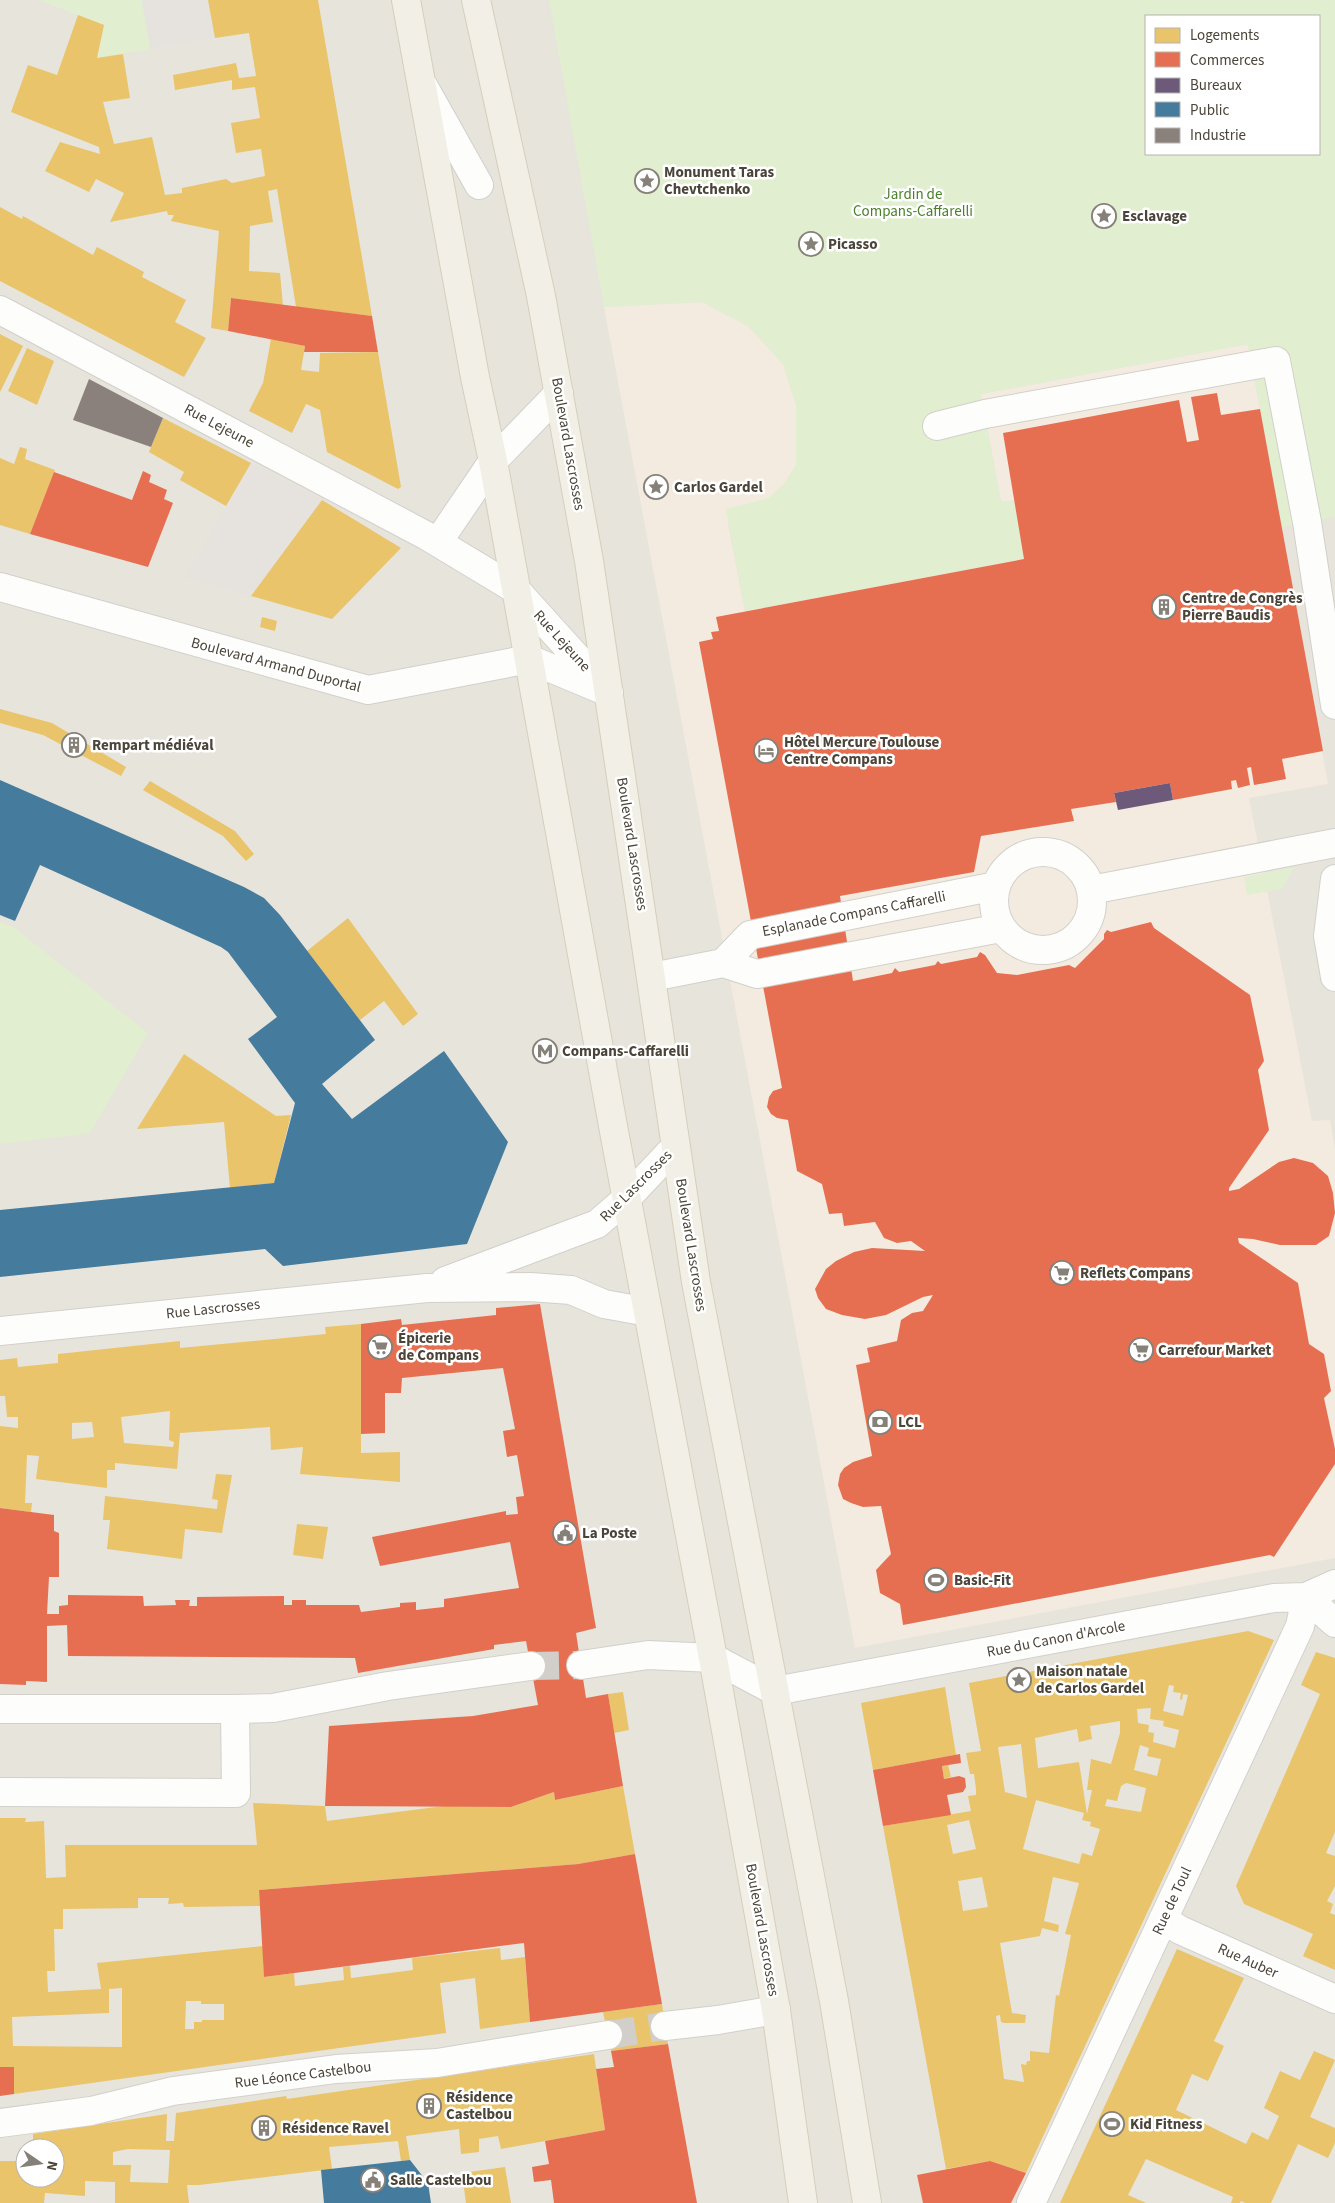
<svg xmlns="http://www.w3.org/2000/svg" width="1335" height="2203" viewBox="0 0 1335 2203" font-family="'Source Sans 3',sans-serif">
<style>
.residential{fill:#e7e4dc;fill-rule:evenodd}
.commercial{fill:#f3ebdf}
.green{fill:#e1eecf;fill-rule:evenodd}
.parking{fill:#e6e3df}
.homes{fill:#e9c46a;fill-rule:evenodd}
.shops{fill:#e76f51}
.offices{fill:#6d597a}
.public{fill:#457b9d}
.industry{fill:#8a817c}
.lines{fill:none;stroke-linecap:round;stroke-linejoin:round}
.minor-tunnel{stroke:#d2cfca;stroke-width:28;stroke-dasharray:28 14;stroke-linecap:butt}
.minor-casing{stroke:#d2d0cb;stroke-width:30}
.major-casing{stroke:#d6cebb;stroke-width:30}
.minor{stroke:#fdfdfc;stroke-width:28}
.major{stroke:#f2efe6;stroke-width:28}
.labels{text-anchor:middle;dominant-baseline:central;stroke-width:5;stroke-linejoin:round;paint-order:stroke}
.poi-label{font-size:15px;font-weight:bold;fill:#4b4439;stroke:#fff;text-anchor:start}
.park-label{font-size:15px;fill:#4a7f2a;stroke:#fff}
.street-label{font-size:15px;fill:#4b4439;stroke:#fff}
</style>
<rect width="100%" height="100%" fill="#f4f2ee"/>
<!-- residential -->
<path class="residential" d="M0,0H1335V2203H0ZM1146,16H1319V154H1146ZM25,2148H55V2178H25Z"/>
<!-- commercial -->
<path class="commercial" d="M702,302L748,326L783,364L796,405V465L784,484L769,498L760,501L728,524L745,611L1024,559L1015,500L1001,502L981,394L1248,344L1328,784L1249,798L1312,1121L1330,1120L1335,1149V1558L855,1648L604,307Z"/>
<!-- green -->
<path class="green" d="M39,0H142L150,49L97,58L104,25Z
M549,0H1335V517L1282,527L1248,344L981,394L1001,502L1015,500L1024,559L745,611L726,509L769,498L784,484L796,465V405L783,364L748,326L702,302L604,307ZM1146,16H1319V154H1146Z
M1294,867L1282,889L1247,895L1244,877Z
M0,922L13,927L148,1033L90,1133L0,1144Z"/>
<!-- parking -->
<path class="parking" d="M142,0H208L215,38L150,49Z
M251,463L322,500L251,596L185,578Z"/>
<!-- homes -->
<path class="homes" d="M208,0H318L372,316L296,307L277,189L268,191L273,222L250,226L249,271L280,273L283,306L231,298L228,331L211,328L219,231L171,221L174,215H168L167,211L110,222L124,193L96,179L89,192L45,171L60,142L100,154L99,147L11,112L28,65L57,75L78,15L104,25L97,58L123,54L130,98L103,102L114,144L152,137L165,195L182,193V188L226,179L232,183L265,176L261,149L236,153L231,123L260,118L255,87L232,90V80L175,90L173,75L236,63L239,78L256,76L249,33L215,38Z
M0,207L22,219L23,216L93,255L97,247L144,272L142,277L186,300L175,322L206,338L184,377L0,281Z
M0,334L23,346L0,392Z
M271,339L305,346L301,370L319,372L320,353L378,352L401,487L398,489L327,452L320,410L306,404L292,433L249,411L263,383Z
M27,348L54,361L37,405L8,391Z
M163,418L251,463L226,506L180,480L184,472L149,452Z
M20,447L27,449L25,459L55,470L30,534L0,525V458L14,464Z
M322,500L401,548L332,619L251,596Z
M262,617L277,621L275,631L260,627Z
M0,709L52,723L126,767L121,776L43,735L0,723Z
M150,781L235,831L254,854L246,861L223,836L143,790Z
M348,918L418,1014L403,1026L384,1001L360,1020L307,951Z
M184,1054L276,1116L291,1115L274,1183L230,1188L224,1122L137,1129Z
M361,1324V1453L400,1452V1482L300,1474L303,1447L271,1450L270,1427L180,1433L177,1469L115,1463V1470H107V1488L36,1479L39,1456L27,1455L25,1503H32L31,1512L0,1508V1426L18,1428V1417H7L5,1396H0V1360L17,1358L18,1367L58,1363V1354L180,1341V1348L326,1334L325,1327ZM170,1411L169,1440L174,1442L173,1447L124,1443L121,1417ZM92,1422L94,1437L72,1439V1423Z
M216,1474L232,1475L222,1533L185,1529L182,1559L107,1549L110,1520H103L105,1496L217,1509L218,1500L212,1499Z
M297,1524L328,1527L323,1559L293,1555Z
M1248,1631L1274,1640L1026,2173L990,2161L946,2169L883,1826L971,1811L968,1796L976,1795V1789L974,1774H970L966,1753L981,1751L969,1683ZM1169,1685L1174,1686L1173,1692L1181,1693L1180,1699L1182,1700L1183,1694L1188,1695L1183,1716L1163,1711ZM1151,1708L1150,1719L1164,1721L1163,1726L1179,1730L1175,1748L1153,1742L1154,1733L1148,1732L1149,1725L1138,1723L1137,1709ZM1120,1721V1733L1111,1764L1091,1759L1087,1790H1092L1087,1814L1079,1762L1038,1768L1035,1738L1077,1729L1079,1742L1092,1739L1090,1726ZM1021,1744L1027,1798L1005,1792L998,1747ZM1140,1745L1149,1748L1147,1756L1161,1759L1157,1776L1134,1770ZM1126,1783L1146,1788L1141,1812L1105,1806L1107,1799L1117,1801L1121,1786ZM1036,1800L1084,1813L1082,1820L1091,1822L1090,1826L1100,1829L1092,1856L1082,1853L1079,1864L1023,1849ZM969,1820L976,1849L953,1854L947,1825ZM982,1877L988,1907L963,1911L958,1881ZM1053,1877L1079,1883L1065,1934L1071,1935L1059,1996L1056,1995L1049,2053L1030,2051V2061H1027L1026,2065L1021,2064L1024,2082L1004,2079L996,2016L1000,2015L1001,2022L1004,2023H1025L1026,2015L1012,2013L1000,1943L1040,1936L1042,1928L1058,1932L1059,1925L1044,1921Z
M1316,1652L1335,1658V1832L1326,1853L1335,1856V1886L1327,1901L1333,1904L1330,1913L1335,1915V1970L1303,1956L1313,1934L1244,1904L1236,1886L1320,1694L1301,1685Z
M945,1687L956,1755L873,1770L861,1703Z
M623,1692L629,1730L614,1733L608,1694Z
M948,1765L951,1777L944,1779L942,1766Z
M623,1786L635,1854L578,1864L259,1890L260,1906L184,1907L183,1903L168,1904L169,1898H138V1908L63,1909V1929H54L55,1971H47L48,1992L101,1989L97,1963L263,1946L264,1977L294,1973L295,1986L344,1980L343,1967L350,1966L351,1978L413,1970L412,1958L500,1948L501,1960L525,1957L530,2022L480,2029L475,1978L440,1983L446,2033L14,2094V2067H0V1818H26L25,1822L44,1821L46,1878L66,1877L65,1845H257L253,1803L325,1806L327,1821L444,1806L511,1807L554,1792L555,1800ZM122,1988V2047L13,2046L12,2017L109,2013V1989ZM186,2001H201V2004H224V2020H202V2022H194V2029H185Z
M1177,1949L1244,1978L1214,2041L1224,2046L1208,2081L1192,2074L1176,2110L1246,2144L1252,2132L1268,2140L1279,2116L1264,2108L1280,2071L1300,2080L1314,2051L1335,2060L1310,2117L1335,2128V2143L1328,2158L1298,2144L1271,2203H1245L1241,2201L1240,2203H1231L1233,2197L1146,2159L1128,2195L1146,2203H1060Z
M662,2004L668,2044L611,2051L603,2012Z
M594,2054L605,2130L501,2149L498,2136L479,2139V2152L461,2154L459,2129L406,2136L410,2160L401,2161L398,2141L329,2147L332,2169L199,2185H187L189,2203H115V2182L85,2181V2196L45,2193L44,2203H0V2161H25V2178H55V2148H33V2134L167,2114L166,2141H174L176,2113L286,2096L287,2099ZM128,2149L170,2150L168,2183L130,2182L131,2165H113V2152Z
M505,2167L511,2203H466L462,2173Z"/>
<!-- shops -->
<path class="shops" d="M231,298L372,316L378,352H304L305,346L228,331Z
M1217,393L1221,415L1260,409L1323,751L1282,759L1286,779L1254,785L1251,767L1247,768L1250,785L1238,788L1236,780L1231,781L1232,789L1173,800L1170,783L1114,793L1116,802L1071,809L1074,821L981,836L974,872L840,896L853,981L892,973L895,968L899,972L935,965L938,961L941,964L977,957L980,952L985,955L997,973L1017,975L1069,965L1075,968L1104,939V934L1107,930L1111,932L1151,922L1154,928L1250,995L1264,1061L1258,1070L1269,1130L1229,1188V1191L1239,1189L1279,1162L1294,1158L1313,1163L1328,1176L1333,1193L1335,1213L1329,1236L1316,1245H1280L1253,1239L1238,1238L1239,1243L1298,1283L1309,1344L1324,1354L1331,1391L1324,1398L1335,1449V1464L1274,1557L1270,1555L903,1625L900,1604L880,1593L876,1570L891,1554L881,1506L863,1507L851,1503L843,1499L838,1485L840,1474L844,1468L853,1462L872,1456L856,1365L870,1362L867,1348L897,1341L901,1320L912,1313L923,1311L933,1295L923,1297L886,1315L865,1319L842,1315L826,1309L818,1298L815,1289L826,1269L836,1261L854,1252L872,1248L925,1251L911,1241L897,1243L884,1238L875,1222L844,1226L842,1213L829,1214L822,1184L797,1171L788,1120L777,1118L771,1114L767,1107L769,1097L773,1091L782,1088L699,642L713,639L711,632L719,631L716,617L1024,559L1003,433L1179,400L1187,442L1199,440L1191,397Z
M143,471L151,475L149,482L167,490L164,499L173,503L148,567L30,534L54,472L132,500Z
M540,1304L596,1628L576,1633L586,1698L608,1694L623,1786L555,1800L554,1792L511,1807L325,1806L329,1726L473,1716L538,1705L526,1641L494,1645V1649L358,1673L355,1658L68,1656L67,1625L47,1626V1682L26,1681V1685L0,1684V1508L54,1515V1531L59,1533V1577H49L47,1614H59V1606L68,1605V1595L143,1596L144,1606L176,1605L175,1600H190L189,1606H197V1597L284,1596V1605H292V1600H306V1605H359L361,1612L400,1607V1603L416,1602V1610L444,1607V1599L519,1588L510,1542L380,1566L372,1537L506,1511V1515L518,1514L516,1497L524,1496L517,1455L507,1457L503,1431L515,1429L503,1368L402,1378L401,1393H385V1433L361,1434V1324L401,1319L402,1325L496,1315V1308Z
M960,1754L961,1763L942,1766L944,1779L959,1776L965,1778L966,1787L963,1792L947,1795L951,1815L883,1826L873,1770Z
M635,1854L662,2004L530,2022L524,1943L264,1977L259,1890L578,1864Z
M668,2044L697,2203H554L551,2180L534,2182L532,2167L549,2164L545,2141L605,2130L596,2069L614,2067L611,2051Z
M0,2067H14V2094L0,2096Z
M990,2161L1026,2173L1011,2203H923L917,2175Z"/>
<!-- offices -->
<path class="offices" d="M1170,783L1173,800L1118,810L1114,793Z"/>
<!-- public -->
<path class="public" d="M0,780L244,887L264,898L280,915L375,1040L322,1084L352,1119L444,1051L508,1142L467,1244L283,1266L265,1249L0,1277V1210L274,1183L295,1103L248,1039L277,1017L228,952L221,947L40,865L15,921L0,915Z
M410,2160L428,2183L431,2203H324L321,2170Z"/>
<!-- industry -->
<path class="industry" d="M89,379L163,418L151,447L73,420Z"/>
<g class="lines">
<!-- minor-tunnel -->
<path class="minor-tunnel" d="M531,1666L581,1665
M608,2035L665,2026"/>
<defs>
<path id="minor" d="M424,87L479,185
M0,310L427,536L515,589L609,693
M937,426L985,414L1276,361L1307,522L1335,705
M438,542L493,461L559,393
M0,587L368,690L529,659L603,690
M994 901a49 49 0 1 1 98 0a49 49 0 1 1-98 0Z
M1335,879L1328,936L1335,977
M1091,890L1335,843
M723,963L750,935L996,886
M652,977L723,963L757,974L1001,928
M445,1281L597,1224L626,1199L675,1147
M0,1331L427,1288L530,1287L571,1290L604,1304L648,1312
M1306,1597L1335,1623
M581,1665L648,1655L713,1658L775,1691L1274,1598L1306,1597L1335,1584
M0,1709H235L273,1708L388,1686L531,1666
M0,1792L236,1793L235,1709
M1163,1919L1180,1930L1335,1999
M665,2026L718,2020L776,2010
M0,2123L91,2111L173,2091L336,2069L437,2063L608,2035
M1031,2203L1300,1626L1306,1597"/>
<path id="major" d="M406,0L475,377L493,461L613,1126L713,1658L776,2010L803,2203
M476,0L541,296L589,561L696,1282L834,2001L867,2203"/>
</defs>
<!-- minor casing -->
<use href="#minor" class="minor-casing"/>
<!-- major casing -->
<use href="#major" class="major-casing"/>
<!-- minor -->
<use href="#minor" class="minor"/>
<!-- major -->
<use href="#major" class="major"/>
</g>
<!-- icons -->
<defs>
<symbol id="sight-ring" viewBox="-11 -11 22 22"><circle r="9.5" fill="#fff" stroke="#868178" stroke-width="1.5"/><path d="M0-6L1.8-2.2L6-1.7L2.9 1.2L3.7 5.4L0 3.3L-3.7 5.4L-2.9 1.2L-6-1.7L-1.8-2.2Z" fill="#868178"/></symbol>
<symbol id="building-ring" viewBox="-11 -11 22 22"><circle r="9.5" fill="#fff" stroke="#868178" stroke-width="1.5"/><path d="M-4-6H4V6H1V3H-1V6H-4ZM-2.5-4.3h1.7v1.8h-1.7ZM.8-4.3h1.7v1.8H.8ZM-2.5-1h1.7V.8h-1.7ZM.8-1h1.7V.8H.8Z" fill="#868178"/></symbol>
<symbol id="hotel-ring" viewBox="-11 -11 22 22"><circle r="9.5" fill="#fff" stroke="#868178" stroke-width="1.5"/><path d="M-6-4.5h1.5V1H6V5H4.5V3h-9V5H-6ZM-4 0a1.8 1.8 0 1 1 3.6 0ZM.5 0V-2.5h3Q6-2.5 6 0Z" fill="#868178"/></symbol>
<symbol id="metro-ring" viewBox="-11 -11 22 22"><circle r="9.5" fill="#fff" stroke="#868178" stroke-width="1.5"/><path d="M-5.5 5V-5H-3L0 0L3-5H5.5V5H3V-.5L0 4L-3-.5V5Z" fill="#868178"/></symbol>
<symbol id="supermarket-ring" viewBox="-11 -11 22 22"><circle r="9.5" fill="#fff" stroke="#868178" stroke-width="1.5"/><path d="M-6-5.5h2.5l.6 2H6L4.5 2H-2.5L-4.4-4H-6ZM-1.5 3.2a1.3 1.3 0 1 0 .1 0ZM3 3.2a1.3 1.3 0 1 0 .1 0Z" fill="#868178"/></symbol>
<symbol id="bank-ring" viewBox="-11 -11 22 22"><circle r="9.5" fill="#fff" stroke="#868178" stroke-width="1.5"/><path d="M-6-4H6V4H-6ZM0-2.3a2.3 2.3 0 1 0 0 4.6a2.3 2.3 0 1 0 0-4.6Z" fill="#868178"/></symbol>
<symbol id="civic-ring" viewBox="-11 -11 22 22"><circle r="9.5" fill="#fff" stroke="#868178" stroke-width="1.5"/><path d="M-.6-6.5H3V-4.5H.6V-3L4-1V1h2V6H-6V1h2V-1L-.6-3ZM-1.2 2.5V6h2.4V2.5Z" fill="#868178"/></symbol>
<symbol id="stadium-ring" viewBox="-11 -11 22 22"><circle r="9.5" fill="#fff" stroke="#868178" stroke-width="1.5"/><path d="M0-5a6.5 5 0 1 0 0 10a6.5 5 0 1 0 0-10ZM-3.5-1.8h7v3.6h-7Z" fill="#868178"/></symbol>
</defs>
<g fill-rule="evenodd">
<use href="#sight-ring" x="633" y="167" width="28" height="28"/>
<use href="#sight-ring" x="1090" y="202" width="28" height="28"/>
<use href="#sight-ring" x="797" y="230" width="28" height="28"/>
<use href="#sight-ring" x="642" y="473" width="28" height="28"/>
<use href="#building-ring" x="1150" y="593" width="28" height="28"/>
<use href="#building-ring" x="60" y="731" width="28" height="28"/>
<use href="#hotel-ring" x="752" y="737" width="28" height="28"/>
<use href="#metro-ring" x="531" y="1037" width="28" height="28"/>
<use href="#supermarket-ring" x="1048" y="1259" width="28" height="28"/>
<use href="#supermarket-ring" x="366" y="1333" width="28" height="28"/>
<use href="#supermarket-ring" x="1127" y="1336" width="28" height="28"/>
<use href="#bank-ring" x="866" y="1408" width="28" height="28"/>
<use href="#civic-ring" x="551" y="1519" width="28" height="28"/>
<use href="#stadium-ring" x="922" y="1566" width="28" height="28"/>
<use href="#sight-ring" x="1005" y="1666" width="28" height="28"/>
<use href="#building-ring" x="415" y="2092" width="28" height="28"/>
<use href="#stadium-ring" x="1098" y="2110" width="28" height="28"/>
<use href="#building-ring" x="250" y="2114" width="28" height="28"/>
<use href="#civic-ring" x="359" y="2166" width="28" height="28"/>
</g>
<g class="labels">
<!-- poi labels -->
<g class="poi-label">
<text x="664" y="172">Monument Taras<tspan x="664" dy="17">Chevtchenko</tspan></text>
<text x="1122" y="216">Esclavage</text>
<text x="828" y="244">Picasso</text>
<text x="674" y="487">Carlos Gardel</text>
<text x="1182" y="598">Centre de Congrès<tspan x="1182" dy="17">Pierre Baudis</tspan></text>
<text x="784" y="742">Hôtel Mercure Toulouse<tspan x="784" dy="17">Centre Compans</tspan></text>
<text x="92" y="745">Rempart médiéval</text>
<text x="562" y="1051">Compans-Caffarelli</text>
<text x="1080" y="1273">Reflets Compans</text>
<text x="398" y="1338">Épicerie<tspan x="398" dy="17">de Compans</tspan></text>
<text x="1158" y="1350">Carrefour Market</text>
<text x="898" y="1422">LCL</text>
<text x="582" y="1533">La Poste</text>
<text x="954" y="1580">Basic-Fit</text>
<text x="1036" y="1671">Maison natale<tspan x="1036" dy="17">de Carlos Gardel</tspan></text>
<text x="446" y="2097">Résidence<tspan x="446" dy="17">Castelbou</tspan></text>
<text x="1130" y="2124">Kid Fitness</text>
<text x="282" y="2128">Résidence Ravel</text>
<text x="390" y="2180">Salle Castelbou</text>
</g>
<!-- park labels -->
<g class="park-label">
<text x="913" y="194">Jardin de<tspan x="913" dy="17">Compans-Caffarelli</tspan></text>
</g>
<!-- street labels -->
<g class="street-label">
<text transform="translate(219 426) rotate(28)">Rue Lejeune</text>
<text transform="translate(568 444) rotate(80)">Boulevard Lascrosses</text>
<text transform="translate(562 641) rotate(48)">Rue Lejeune</text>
<text transform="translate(276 665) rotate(15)">Boulevard Armand Duportal</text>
<text transform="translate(632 844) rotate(81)">Boulevard Lascrosses</text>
<text transform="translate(854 914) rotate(-11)">Esplanade Compans Caffarelli</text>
<text transform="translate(636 1186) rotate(-45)">Rue Lascrosses</text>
<text transform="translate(691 1245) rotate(81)">Boulevard Lascrosses</text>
<text transform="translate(213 1309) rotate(-6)">Rue Lascrosses</text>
<text transform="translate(1056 1639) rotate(-11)">Rue du Canon d'Arcole</text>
<text transform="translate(1172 1901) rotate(-65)">Rue de Toul</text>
<text transform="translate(762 1930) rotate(80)">Boulevard Lascrosses</text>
<text transform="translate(1248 1961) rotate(24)">Rue Auber</text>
<text transform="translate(303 2075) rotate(-7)">Rue Léonce Castelbou</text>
</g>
</g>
<!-- legend -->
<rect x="1145" y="15" width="175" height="140" fill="#ffffff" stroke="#b7b4b0"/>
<rect x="1155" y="28" width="25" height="15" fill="#e9c46a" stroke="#b7b4b0"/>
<text x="1190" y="40" font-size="15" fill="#4b4439">Logements</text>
<rect x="1155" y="52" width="25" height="15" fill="#e76f51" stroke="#b7b4b0"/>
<text x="1190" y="65" font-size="15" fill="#4b4439">Commerces</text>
<rect x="1155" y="78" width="25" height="15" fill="#6d597a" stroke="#b7b4b0"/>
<text x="1190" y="90" font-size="15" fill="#4b4439">Bureaux</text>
<rect x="1155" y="102" width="25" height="15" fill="#457b9d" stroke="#b7b4b0"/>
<text x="1190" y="115" font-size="15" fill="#4b4439">Public</text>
<rect x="1155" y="128" width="25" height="15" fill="#8a817c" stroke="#b7b4b0"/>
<text x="1190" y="140" font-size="15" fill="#4b4439">Industrie</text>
<!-- north arrow -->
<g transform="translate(40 2163) rotate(103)"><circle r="24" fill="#ffffff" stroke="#b7b4b0"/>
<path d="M0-4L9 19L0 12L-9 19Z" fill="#868178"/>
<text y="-8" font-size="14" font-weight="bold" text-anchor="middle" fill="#4b4439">N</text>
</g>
</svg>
